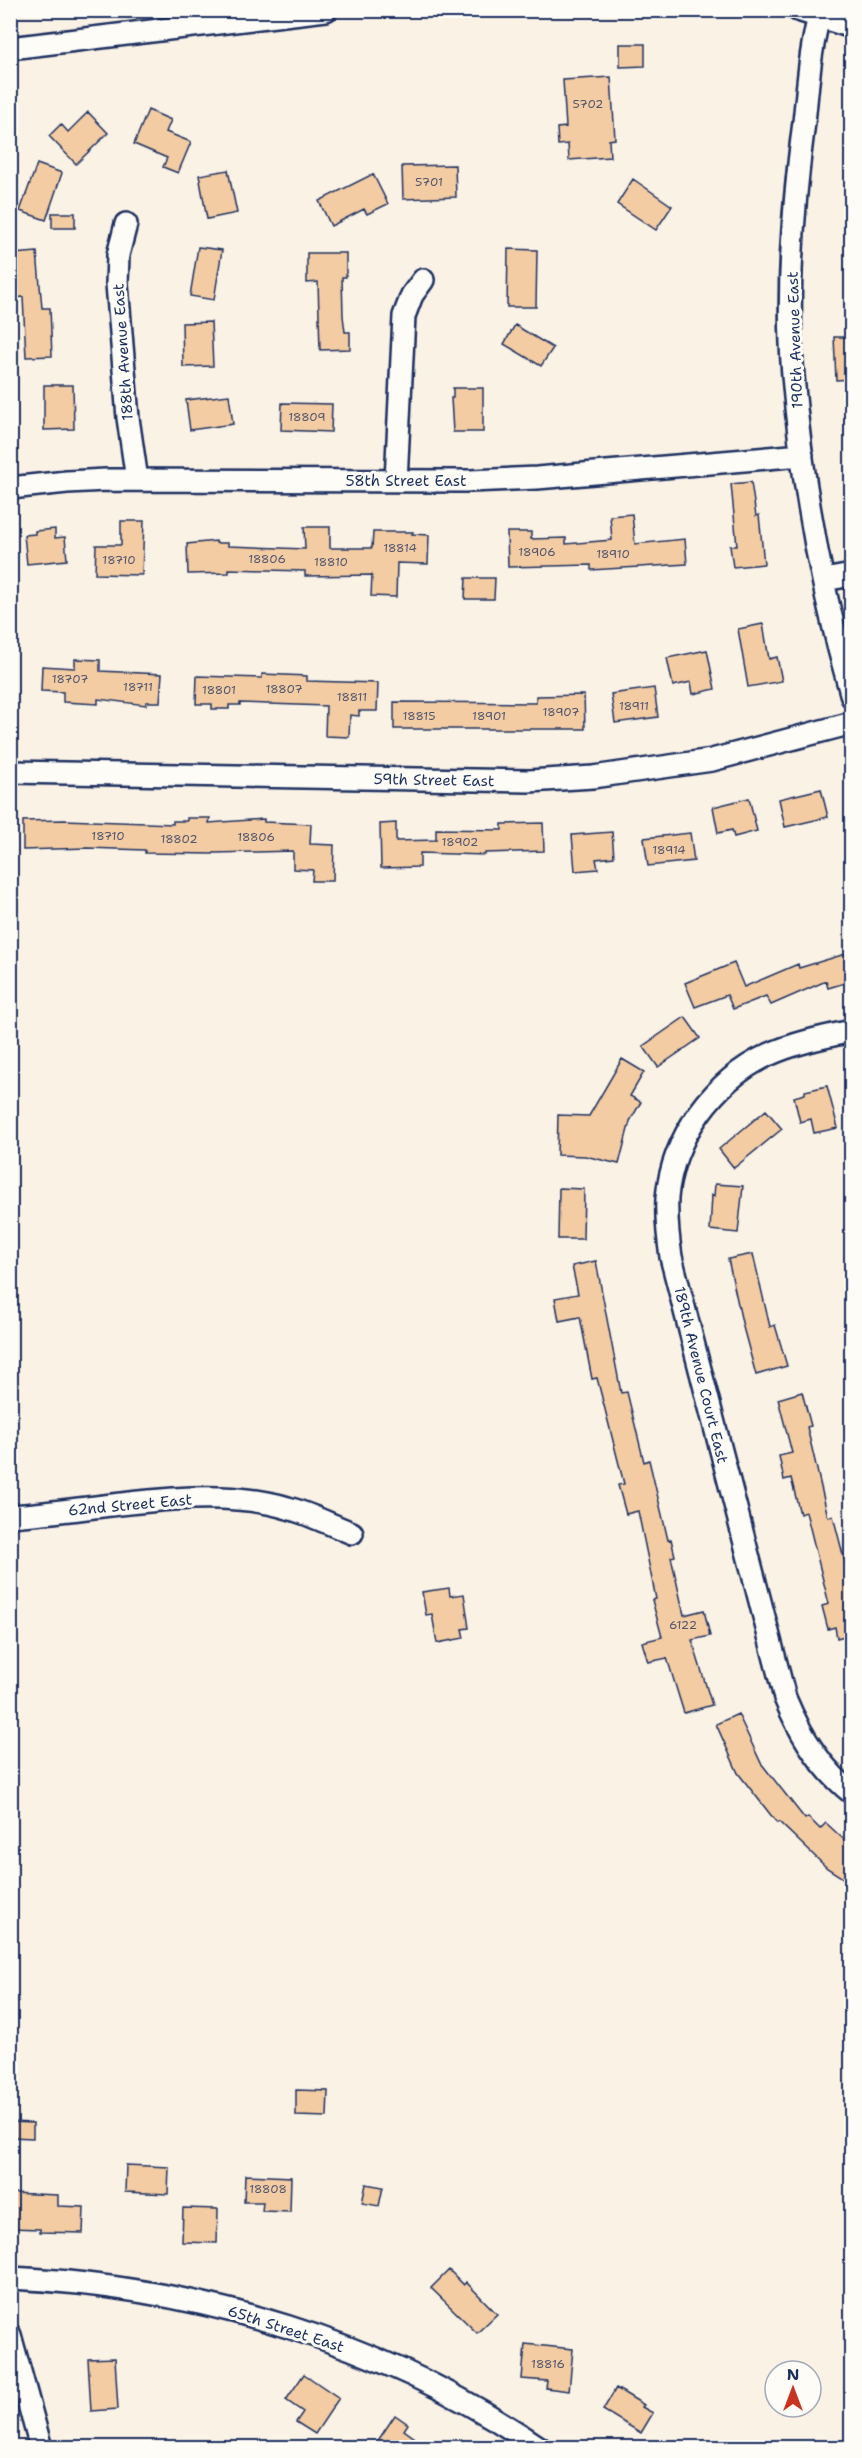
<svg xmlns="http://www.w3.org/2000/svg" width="862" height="2458" viewBox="0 0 862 2458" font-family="'Shantell Sans',sans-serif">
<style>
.building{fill:#f4cca3;stroke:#1b2f5e;stroke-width:1.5}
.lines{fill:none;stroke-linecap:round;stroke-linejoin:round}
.minor-casing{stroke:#1b2f5e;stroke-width:26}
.minor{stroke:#fdfcf7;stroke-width:21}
.labels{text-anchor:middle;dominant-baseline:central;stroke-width:6;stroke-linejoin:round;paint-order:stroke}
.number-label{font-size:12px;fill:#51566f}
.street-label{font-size:15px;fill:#1b2f5e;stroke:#fdfcf7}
</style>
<rect width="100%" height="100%" fill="#fbf2e6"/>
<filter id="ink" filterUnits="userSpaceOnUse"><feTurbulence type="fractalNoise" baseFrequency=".0167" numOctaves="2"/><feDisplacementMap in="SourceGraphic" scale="12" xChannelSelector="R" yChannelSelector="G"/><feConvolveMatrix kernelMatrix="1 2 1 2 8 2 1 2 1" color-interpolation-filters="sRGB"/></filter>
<g filter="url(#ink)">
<!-- building -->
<path class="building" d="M620,44H645V66L620,67Z
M611,77L615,139L609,140L610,157L569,160L568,144L558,145L557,128L566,127L563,80Z
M148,110L171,120L166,132L191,142L178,173L163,167L167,158L134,144Z
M88,112L108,133L76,164L49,136L61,124L68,132Z
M37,164L62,173L46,220L20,211Z
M455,165L456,197L403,199L402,166Z
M228,170L237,213L207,219L199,175Z
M373,174L388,204L367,214L364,209L331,226L319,201Z
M633,179L672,206L656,230L617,204Z
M52,213H75V228H52Z
M198,247L222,250L214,300L190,296Z
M508,249L537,250L536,307H507Z
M37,252L42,308H50L52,356L26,357L23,297L17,298L13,254Z
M307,253H346V277H342L343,316L345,332H350V349L320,350L318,282L307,283Z
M211,322L213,366L183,367L182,323Z
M515,325L553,348L541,366L504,344Z
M834,337H852V379L836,380Z
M44,385H73L74,429L44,430Z
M453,388H483V432H453L451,398H453Z
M229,395L233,424L190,430L186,400Z
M282,403L332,404L331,432L281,430Z
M751,482L756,516L759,515L764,564L733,567L730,546H737L731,484Z
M632,514L635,544L685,539L687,564L591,570V565L508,567L507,532H531V539L566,538V544L612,540L610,516Z
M121,521H144L142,575L95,574L96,545H121Z
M304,527H330V548H372L373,532H413L412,534L429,535L428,564L397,563L396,597L371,596L372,575L305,576V571L229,569V573L188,574L187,544L216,541V543H228V546L305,549Z
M55,529V538L65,537L67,560L27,564L24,535L35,534V531Z
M466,578H495L494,599H465Z
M763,624L769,659L777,657L782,681L748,687L738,629Z
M707,650L715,689L693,694L691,682L673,686L667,658Z
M75,659L100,660V671L162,674L160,702H146V705L98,699V704L63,702V692L41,691L42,666L75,668Z
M262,674L307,676V681L378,683L377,711H359V716L350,715L349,737L325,736L326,706L240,703V705H229V709H212V704H196L197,676L262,678Z
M654,688L658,717L615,723L611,694Z
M584,695L585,729H394V702L536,703V696Z
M821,789L828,817L785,827L779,799Z
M749,798L757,831L734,837L732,830L718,833L713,807Z
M187,818H210L209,823L264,819V822L311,824L310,844L334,845L333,881H312L313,870L293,869V851L214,853L213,854L145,853V850L87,848L23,850V821L64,820L173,824V821H187Z
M396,823V841L436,840V829L502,830V824L543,823L544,851L485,853V855L420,853V867L381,868L380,824Z
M612,832L614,857L596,859L598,869L575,871L572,835Z
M690,833L694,861L648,866L644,838Z
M852,952V981L828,988L826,981L771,1005L766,996L733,1009L727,995L695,1007L685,983L734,963L744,987L798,964L799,968Z
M685,1017L700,1038L658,1067L643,1046Z
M622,1059L644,1072L630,1096L641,1102L630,1121L619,1164L585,1156L557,1155L558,1115L589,1116Z
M827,1086L838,1128L814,1133L811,1119L800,1122L794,1097L805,1094V1091Z
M766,1110L782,1129L734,1168L719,1149Z
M715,1184L743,1186L738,1233L710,1230L712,1195L714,1196Z
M559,1188L584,1189L583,1239H558Z
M753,1254L770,1327L775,1325L787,1366L756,1375L743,1327L728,1259Z
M596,1261L621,1393L627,1392L644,1462L649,1460L668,1540L671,1539L675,1556L671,1557L684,1615L704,1610L710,1636L692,1640L712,1705L684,1713L667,1658L648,1662L642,1642L662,1637L652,1600L656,1599L638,1511L626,1514L618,1485L624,1484L597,1378L592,1379L580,1317L559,1321L555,1298L578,1294L572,1266Z
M802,1392L811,1426L807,1427L828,1517L833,1516L852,1589V1634L837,1638L835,1627L828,1629L822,1606L829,1604L806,1512L800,1514L791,1478L784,1480L779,1456L792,1453L778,1399Z
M449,1588L450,1596L464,1594L469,1628L462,1629L464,1638L437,1643L432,1614L426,1615L422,1592Z
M738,1714L761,1763L805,1819L808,1817L820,1829L826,1823L852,1847V1884L827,1868L779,1822L777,1823L738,1773L716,1724Z
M296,2090L328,2091L327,2117L296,2116Z
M10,2122L33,2123V2138L10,2137Z
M126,2165L169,2167L168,2194L125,2192Z
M245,2175L291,2177L290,2212L262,2211L263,2202H244Z
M366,2184L383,2187L379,2206L362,2203Z
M10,2193L58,2195V2206L84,2207L83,2233L40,2232V2229L10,2228Z
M183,2208L218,2209L217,2243L182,2242Z
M449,2270L464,2285L466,2282L497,2314L477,2333L431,2288Z
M525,2344L573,2349L569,2391L546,2388L547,2381L522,2379Z
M115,2358L118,2409L91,2411L88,2359Z
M304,2374L339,2398L315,2434L296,2422L303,2412L286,2400Z
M616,2388L644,2405L642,2407L653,2413L641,2433L603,2410Z
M395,2415L408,2424L404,2430L429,2448H373Z"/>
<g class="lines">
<defs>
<path id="minor" d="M798,10L852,27
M821,10C810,46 808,86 804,122C793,206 786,292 793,376C802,483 822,593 852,697
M10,48L326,10
M126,224L118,255L117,284L128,418L137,480
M396,481L404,316L412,295L423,280
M10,488L67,482L106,480L470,481L537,478L802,455
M824,580L852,575
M10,772L529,781L593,777L712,760L852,723
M852,1031C824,1037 794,1043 768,1055C714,1080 672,1138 667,1198C666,1218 668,1237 671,1257L785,1698C800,1734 820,1768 852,1793
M10,1516C97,1511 204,1483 288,1508C310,1514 331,1525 352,1533
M10,2278C196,2286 387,2343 540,2448
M10,2335L41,2448"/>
</defs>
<!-- minor casing -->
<use href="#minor" class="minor-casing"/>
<!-- minor -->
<use href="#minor" class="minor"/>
</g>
</g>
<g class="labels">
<!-- number labels -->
<g class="number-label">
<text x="588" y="104">5702</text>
<text x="429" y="182">5701</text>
<text x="307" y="417">18809</text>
<text x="400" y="548">18814</text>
<text x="537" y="552">18906</text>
<text x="613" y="554">18910</text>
<text x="267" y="559">18806</text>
<text x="119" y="560">18710</text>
<text x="331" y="562">18810</text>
<text x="70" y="679">18707</text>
<text x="138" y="687">18711</text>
<text x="284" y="689">18807</text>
<text x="219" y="690">18801</text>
<text x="352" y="697">18811</text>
<text x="634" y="706">18911</text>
<text x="561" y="712">18907</text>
<text x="419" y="716">18815</text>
<text x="489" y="716">18901</text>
<text x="108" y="836">18710</text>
<text x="256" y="837">18806</text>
<text x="179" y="839">18802</text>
<text x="460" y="842">18902</text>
<text x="669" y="850">18914</text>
<text x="683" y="1625">6122</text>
<text x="268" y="2189">18808</text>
<text x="548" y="2364">18816</text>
</g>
<!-- street labels -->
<g class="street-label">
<text transform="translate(795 340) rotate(-92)">190th Avenue East</text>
<text transform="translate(123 352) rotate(-94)">188th Avenue East</text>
<text x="406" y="481">58th Street East</text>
<text transform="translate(434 780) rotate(1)">59th Street East</text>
<text transform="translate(701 1375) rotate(76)">189th Avenue Court East</text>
<text transform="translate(130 1505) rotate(-5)">62nd Street East</text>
<text transform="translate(286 2329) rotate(18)">65th Street East</text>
</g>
</g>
<!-- margin -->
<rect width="862" height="2458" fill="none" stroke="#fdfcf7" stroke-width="36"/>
<rect x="18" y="18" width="826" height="2422" fill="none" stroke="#1b2f5e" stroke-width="2" filter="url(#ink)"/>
<!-- north arrow -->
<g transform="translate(793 2389)"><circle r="28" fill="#fdfcf7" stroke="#a3aaba" stroke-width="1.5"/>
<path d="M0-4.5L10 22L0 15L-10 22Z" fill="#c8321e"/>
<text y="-9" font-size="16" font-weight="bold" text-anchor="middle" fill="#1b2f5e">N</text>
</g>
</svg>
